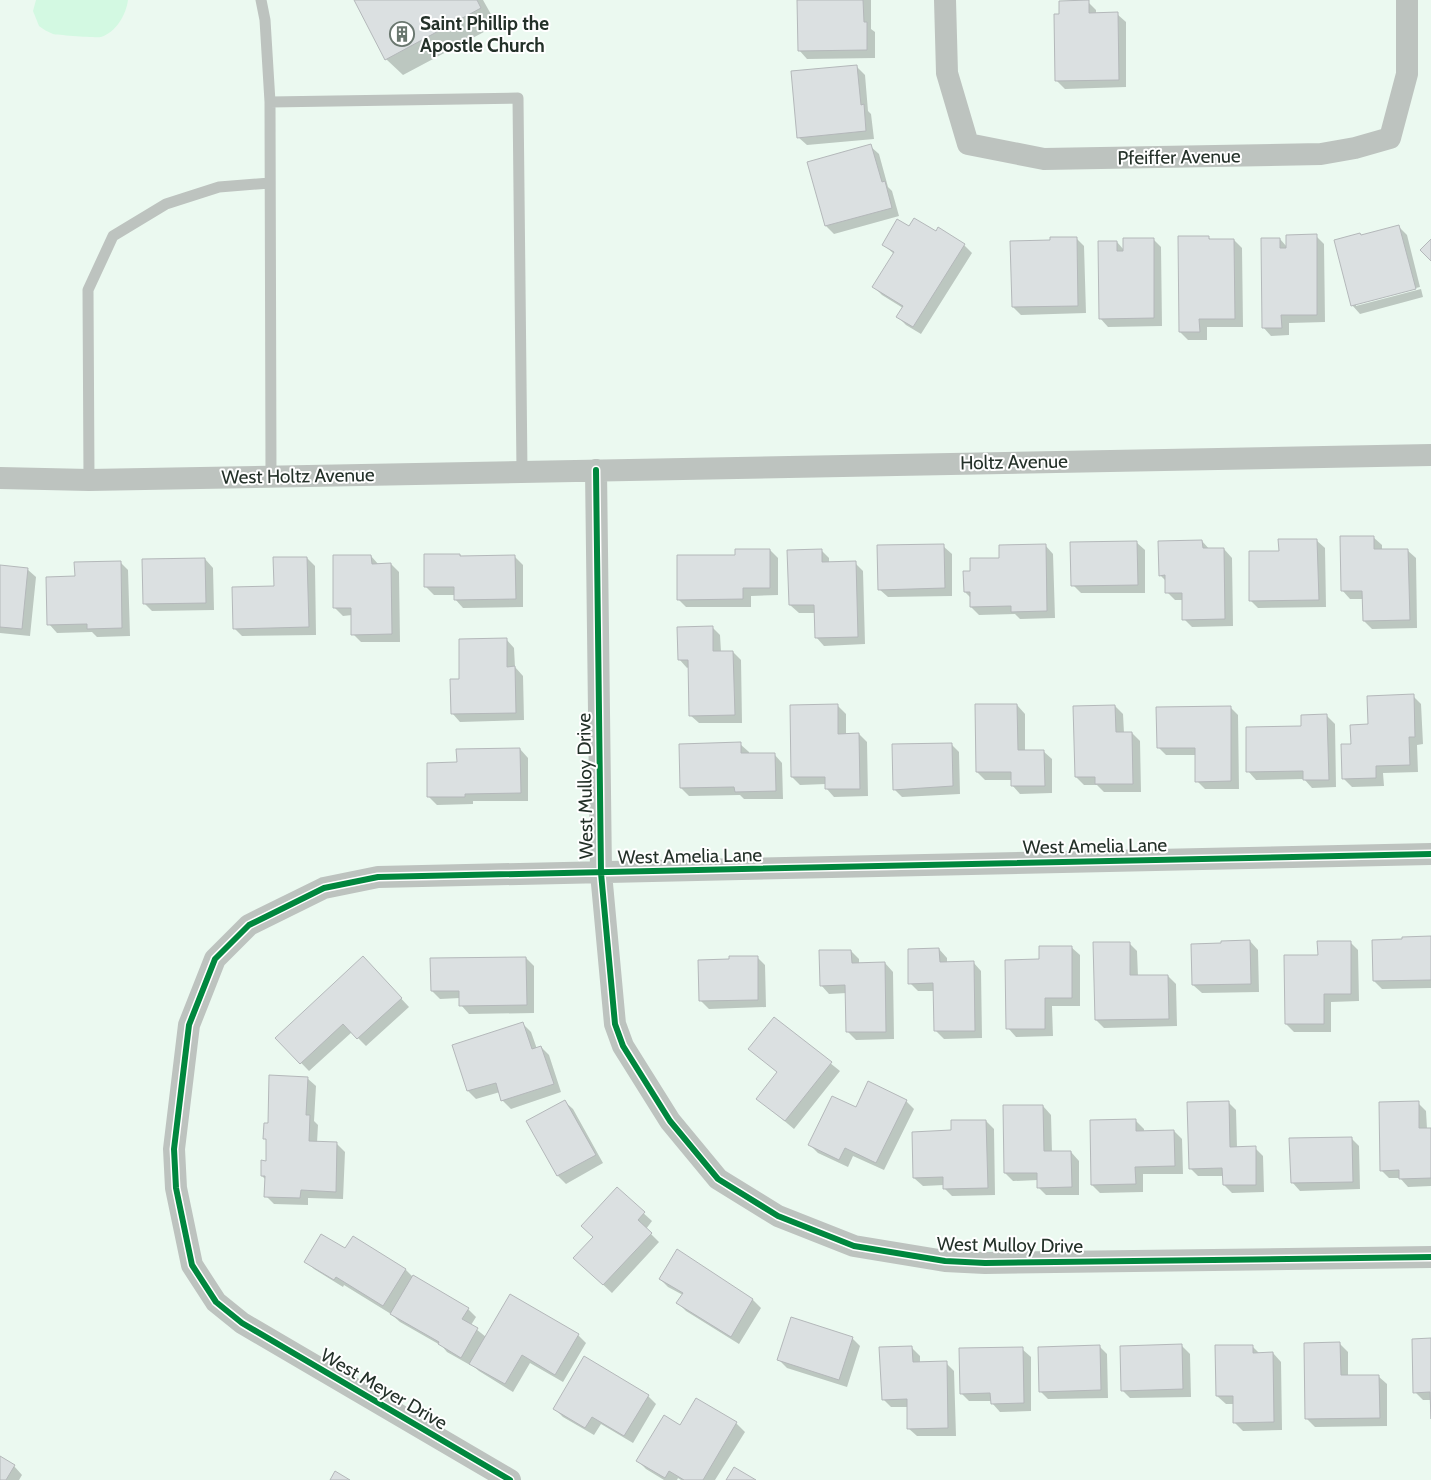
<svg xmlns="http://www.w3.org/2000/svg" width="1431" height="1480" viewBox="0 0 1431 1480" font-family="Cabin,sans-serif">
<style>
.green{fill:#d3f9e2}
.shadow{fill:#0003}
.building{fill:#dbe0e1;stroke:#b4b8ba}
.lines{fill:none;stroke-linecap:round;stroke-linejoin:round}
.lane{stroke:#bdc3bf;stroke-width:11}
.street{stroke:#bdc3bf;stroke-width:22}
.cycleway-casing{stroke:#fff;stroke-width:9}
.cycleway{stroke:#00873e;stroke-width:6}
.labels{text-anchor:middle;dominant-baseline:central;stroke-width:4;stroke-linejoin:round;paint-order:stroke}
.poi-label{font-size:19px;font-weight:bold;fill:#243129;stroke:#fff;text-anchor:start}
.street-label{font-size:19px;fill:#243129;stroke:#fff}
</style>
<rect width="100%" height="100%" fill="#ebf9f0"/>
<!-- green -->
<path class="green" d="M36,0H128C126,15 116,32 101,37C97,38 58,35 53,34C48,32 43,29 39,26L33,11Z"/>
<!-- shadow -->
<path class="shadow" d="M355,0H483L497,25L403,75L386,59Z
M798,0H871V29L875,32V58L807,59L799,50Z
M1088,2L1096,10V14H1117L1126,22V87L1065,89L1056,80L1060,16Z
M857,67L865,75L868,111L871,114L874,139L807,145L798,137Z
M870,146L879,154L888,187L892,191L899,216L834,234L826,226L808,163Z
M1399,227L1407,235L1420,287L1356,303V306L1421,289L1423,297L1360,314L1352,305L1362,236Z
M909,228L936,233L964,245L972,253L921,334L906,325L898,317L903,308L882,295L874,287L894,254L883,244Z
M1316,236L1324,244L1325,322L1289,323V335L1271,336L1263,327L1280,239L1287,247Z
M1208,237L1211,240H1234L1242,248L1243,327H1207V340H1188L1180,332Z
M1076,238L1084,246L1086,313L1021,315L1013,307L1051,241Z
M1153,239L1161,247L1162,326L1108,327L1100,318L1117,242L1124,250Z
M1373,537L1382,545V550H1407L1416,558L1417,628L1372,629L1364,621L1363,599H1350L1342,590Z
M1316,540L1325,548L1326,607L1258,608L1250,600L1280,552Z
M1202,541L1210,550L1224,549L1232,558L1233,626L1192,627L1184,619L1183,600H1175L1167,592V582L1160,575Z
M1136,542L1145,550V593H1081L1073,585Z
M1045,545L1053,554L1055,618L1020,619L1015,614L979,615L971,607V598L965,592L971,572L1000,559Z
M943,546L952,554V596L888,597L879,589Z
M770,550L778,558V595L751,596V607H686L678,599L736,556Z
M821,550L829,558V563H855L863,571L865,644L824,646L816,637L815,613H799L790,605Z
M460,555L462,557H515L523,565V607L463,608L455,599V595H434L426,587Z
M371,556L379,565L391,564L399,572L400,642H361L353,634L352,615L343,616L334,607Z
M307,558L315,566L316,635L242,636L234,628Z
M205,559L213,568L214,610L152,611L144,603Z
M120,562L128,570L130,636L97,637L92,632L57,633L49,624L76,577Z
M0,566L27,569L36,577L30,636L0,633Z
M712,627L720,635L721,652H733L741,660L742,723H699L690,715L689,667L687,668L679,659Z
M506,639L514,648L515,667L523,676L524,720L460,722L452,713L461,680Z
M1413,696L1421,704L1423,744L1417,745L1418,772L1383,773L1384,786L1352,787L1344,779L1352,745L1369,725Z
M1017,705L1025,714V751H1043L1052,759V793L1020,794L1012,785V780H985L977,772Z
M838,706L846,714V735L859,734L867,742L868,796L834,797L826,788V784L800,785L792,777Z
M1115,706L1123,714L1124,733H1132L1140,741L1141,792H1104L1097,785H1084L1076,777Z
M1230,707L1238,715L1239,789H1205L1197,781L1196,755H1166L1158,747Z
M1327,716L1335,724L1336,787L1312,788L1304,779L1256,780L1248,771L1302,728Z
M740,744L749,752V755L774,754L782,763L783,799H744L740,795L689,796L681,788Z
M951,744L959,752L960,794L902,797L894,789Z
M520,749L528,758V801H473V804L437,805L428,796L458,764Z
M1431,938V988L1382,989L1374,981Z
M1250,941L1258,950L1259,992L1202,993L1193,985Z
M1350,942L1358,950L1359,1001L1331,1002V1032H1294L1286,1024L1319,956Z
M1129,943L1137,951L1138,977L1168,976L1176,984L1177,1026L1104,1028L1096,1020Z
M1071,947L1080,955V1006H1052L1053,1036L1016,1037L1008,1028L1040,961Z
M939,949L947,958V963L973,962L981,971L982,1038L944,1039L936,1031L935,991H918L910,983Z
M851,951L859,959V964L885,963L893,972L894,1039L856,1040L848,1032L847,993L829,994L821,985Z
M757,957L765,965L766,1007L709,1009L700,1000Z
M526,958L534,966V1013L469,1014L461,1005L460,998L440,999L432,991Z
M371,966L409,1007L366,1046L352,1032L309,1071L277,1038Z
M774,1018L840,1071L794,1129L758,1099L778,1073L750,1049Z
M523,1024L531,1032L537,1049L541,1047L549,1055L561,1092L511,1109L502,1100L500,1092L476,1099L468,1091L454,1046Z
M307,1078L316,1086L314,1121L318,1125L317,1143L337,1144L345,1152L343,1199L308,1198V1205L274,1204L266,1196V1180L262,1176L267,1162L268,1141L264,1138L269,1125Z
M564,1101L573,1109L603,1163L566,1184L558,1176L528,1122Z
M906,1101L914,1109L884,1170L853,1156L848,1167L818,1153L809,1144L856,1109Z
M1228,1102L1236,1110L1237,1148H1255L1263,1156L1264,1192L1232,1193L1224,1185V1176H1198L1190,1168Z
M1418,1103L1426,1111L1427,1129H1431V1186L1408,1187L1400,1178H1389L1381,1170Z
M1043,1106L1051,1115L1052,1153L1071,1152L1079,1161V1195H1046L1038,1187V1180L1013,1181L1005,1173Z
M986,1121L994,1129L995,1195L952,1196L944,1188V1185L923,1186L914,1178L953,1132Z
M1136,1121L1144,1129V1132L1174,1131L1182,1139L1183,1174H1143V1192L1100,1193L1092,1185Z
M1351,1138L1359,1146L1360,1189L1300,1191L1292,1182Z
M617,1189L652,1221L646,1229L659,1242L612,1293L583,1266L594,1237Z
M353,1237L406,1270L413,1277L468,1309L476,1317L471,1325L486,1337L578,1335L586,1343L563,1382L530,1363L513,1392L479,1371L471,1364L470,1365L447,1352L442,1346L400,1322L391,1314L344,1285L343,1287L314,1269L306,1261L345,1250Z
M660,1279L753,1300L761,1308L739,1344L686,1311L678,1303L683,1295L668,1287Z
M852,1338L860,1346L847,1387L787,1368L779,1360Z
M1431,1339V1400H1423L1415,1392Z
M1340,1344L1348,1352V1377L1378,1376L1387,1384V1426L1315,1427L1307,1419Z
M1099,1346L1107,1354L1108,1398L1048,1399L1040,1391Z
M1182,1346L1190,1354L1191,1397L1130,1398L1122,1390Z
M1252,1346L1260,1354L1273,1353L1281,1362L1282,1430L1243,1431L1234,1422V1404H1226L1217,1396Z
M912,1348L920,1356V1363H946L954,1371L956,1436H917L908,1428V1407H891L883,1399Z
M1022,1349L1031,1357V1411L1000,1412L992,1403V1401H969L961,1393Z
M648,1396L656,1404L633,1443L601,1424L594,1435L563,1417L554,1408Z
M697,1399L736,1423L745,1432L715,1480H681L678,1478L677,1480H664L646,1469L638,1461L680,1426Z
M0,1458L14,1466L22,1475L19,1480H0Z"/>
<!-- building -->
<path class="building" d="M354,0H477L481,8L385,60Z
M797,0H863L864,22H867V50L798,51Z
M1089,0V13L1118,12L1119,80L1055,81L1054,14H1059V1Z
M857,65L861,105L864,104L866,131L797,138L791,71Z
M871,144L882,182L885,181L892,208L825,226L807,162Z
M914,218L936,231L938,227L965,244L913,327L896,317L903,306L872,287L894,252L882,245L897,219L909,226Z
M1399,225L1416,289L1351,306L1334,240L1360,233L1361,235Z
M1317,234V315H1281L1282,328H1262L1261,238H1280V248H1286V235Z
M1178,236H1209V239H1234L1235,319H1199L1200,332H1179Z
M1050,237H1077L1078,306L1012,307L1010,241L1050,240Z
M1123,238H1154V318L1099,319L1098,241H1117V251H1123Z
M1431,239V261L1420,250Z
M1340,536H1374V549H1408L1410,620L1363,621L1362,591H1341Z
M1278,539H1317L1319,600L1249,601V551H1279Z
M1202,540L1203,548H1224L1225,619L1182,620V593H1165V575L1159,576L1158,541Z
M1137,541L1138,585L1071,586L1070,542Z
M944,544L945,588L878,590L877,545Z
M1046,544L1047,611L1011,612V606L970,607V592H964L963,571H970V558H999V545Z
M735,549H770V588H743V599L677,600V555H735Z
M822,549V562L856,561L858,637L815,638L814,605H789L787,550Z
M424,554H460V556L515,555L516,599L454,600V587H424Z
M333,555H371L372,564L391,563L392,634L351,635V608H333Z
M273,557H307L309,627L233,629L232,587L274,586Z
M205,558L206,603L143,604L142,559Z
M121,561L122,628L87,629V624L47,625L46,577L75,576L74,562Z
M0,565L28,568L22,629L0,627Z
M713,626V651H733L735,715L689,716L688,660H678L677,627Z
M507,638V667L515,666L516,713L451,714L450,679H459V639Z
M1414,694L1415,737H1409L1410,765L1376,766V778L1342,779L1341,744H1351L1350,725L1368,724L1367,696Z
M838,704V734L859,733L860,789H825V777H791L790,705Z
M975,704H1017L1018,750H1044L1045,786H1011V772H976Z
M1115,705L1116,732H1132L1133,784H1095V777H1075L1073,706Z
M1231,706V781L1195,782V748H1157L1156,707Z
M1327,714L1329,780H1303V771L1246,772V727L1301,726V715Z
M741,742V753H775L776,791L735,792L734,787L680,788L679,744Z
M952,743L953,786L893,790L892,744Z
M520,748L521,793L465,794V797H427V763L457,762L456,749Z
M1431,936V980L1373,981L1372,940L1402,939V937Z
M1250,940L1251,984L1192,985L1191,944L1221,943V941Z
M1317,941H1351V994H1324V1024H1285L1284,955H1318Z
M1093,942H1130V975H1168L1169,1019L1095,1020Z
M1039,946H1072V998H1045V1029H1006L1005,960L1039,959Z
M939,948L940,962L974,961L975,1031H934L933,983L908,984V949Z
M819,950H851L852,963L885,962L886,1032H846L845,985L820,986Z
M363,956L402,998L357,1039L343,1024L300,1064L275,1038Z
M729,956H758V1000L699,1001L698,960L729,959Z
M526,957L527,1005L459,1006V991H431L430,958Z
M774,1017L832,1062L785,1121L756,1099L777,1072L748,1049Z
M523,1022L532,1049L541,1046L554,1084L501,1101L496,1083L467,1091L452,1045Z
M269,1075L308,1077L306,1115H310L309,1141L337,1142L336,1192L301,1190L300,1198L264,1197L265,1176H261V1160L266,1161V1139H263L264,1123H268Z
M868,1081L907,1100L876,1163L845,1148L839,1160L808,1145L832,1096L856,1107Z
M565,1100L596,1155L557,1176L526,1121Z
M1229,1101L1230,1147L1256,1146V1185H1223L1222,1168L1189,1169L1187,1102Z
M1419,1101V1128H1431V1178L1399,1179V1170L1380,1171L1379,1102Z
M1003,1105H1043L1044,1151H1071L1072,1187L1037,1188V1173H1004Z
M1136,1119V1131L1174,1130L1175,1166L1135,1167L1136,1184L1091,1185L1090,1120Z
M951,1120H986L988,1188L943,1189V1177L913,1178L912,1132L951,1130Z
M1352,1137L1353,1182L1291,1183L1289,1138Z
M617,1187L645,1212L638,1220L652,1233L603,1285L573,1258L593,1237L581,1226Z
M321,1234L345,1248L353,1236L406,1269L383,1306L336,1277L334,1280L304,1262Z
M677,1249L753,1299L731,1337L676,1303L683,1293L659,1279Z
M413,1275L469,1308L462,1319L478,1328L461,1358L438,1344L439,1342L390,1314Z
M510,1294L579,1334L555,1375L522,1355L505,1384L469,1364Z
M791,1317L853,1337L839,1380L777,1360Z
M1431,1338V1419L1430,1392L1413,1393L1412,1339Z
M1340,1342L1341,1375H1379L1380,1418L1305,1419L1304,1343Z
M1182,1344L1183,1389L1121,1391L1120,1346Z
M1100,1345L1101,1390L1039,1392L1038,1347Z
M1215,1345H1253V1353L1273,1352L1274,1422L1233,1423V1396H1216Z
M912,1346L913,1362L947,1361L948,1428L907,1429V1399L882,1400L879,1347Z
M1023,1347L1024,1403L991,1404L990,1393L960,1394L959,1348Z
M584,1356L649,1395L624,1436L592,1417L585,1428L553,1409Z
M696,1398L737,1422L703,1480H684L669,1471L665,1478L636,1461L664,1415L680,1425Z
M0,1456L15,1465L6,1480H0Z
M734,1467L756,1480H726Z
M335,1471L350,1480H330Z"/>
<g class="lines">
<!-- lane -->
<path class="lane" d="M261,0L265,20L270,102
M271,476L270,102L518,98L522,472
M89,480L88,290L113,236L166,204L219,187L270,183"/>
<!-- street -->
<path class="street" d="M945,0L947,73L968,144L1044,159L1321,154L1355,148L1390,138L1407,74V0
M596,470L601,873L615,1024L623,1046L670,1121L718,1179L778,1216L854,1246L945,1261L985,1263L1431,1257
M0,478L89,480L1431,455
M510,1480L242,1323L216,1302L192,1265L176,1188L174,1149L189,1025L215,959L249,925L324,888L378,877L1431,854"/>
<defs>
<path id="cycleway" d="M596,470L601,873L615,1024L623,1046L670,1121L718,1179L778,1216L854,1246L945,1261L985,1263L1431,1257
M510,1480L242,1323L216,1302L192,1265L176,1188L174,1149L189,1025L215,959L249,925L324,888L378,877L1431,854"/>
</defs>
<!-- cycleway casing -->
<use href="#cycleway" class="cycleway-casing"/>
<!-- cycleway -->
<use href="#cycleway" class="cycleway"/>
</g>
<!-- icons -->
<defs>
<symbol id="building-ring" viewBox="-11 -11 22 22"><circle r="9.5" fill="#fff" stroke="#6a776f" stroke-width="1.5"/><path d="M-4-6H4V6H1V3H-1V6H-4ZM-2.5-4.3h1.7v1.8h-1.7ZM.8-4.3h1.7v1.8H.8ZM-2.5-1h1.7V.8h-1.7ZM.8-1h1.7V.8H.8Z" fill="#6a776f"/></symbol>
</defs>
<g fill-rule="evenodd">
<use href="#building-ring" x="388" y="20" width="28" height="28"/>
</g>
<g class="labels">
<!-- poi labels -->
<g class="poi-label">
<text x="420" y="23">Saint Phillip the<tspan x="420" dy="22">Apostle Church</tspan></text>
</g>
<!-- street labels -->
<g class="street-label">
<text transform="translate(1179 157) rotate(-1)">Pfeiffer Avenue</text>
<text transform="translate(1014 462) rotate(-1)">Holtz Avenue</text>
<text transform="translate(298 476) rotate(-1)">West Holtz Avenue</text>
<text transform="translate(585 786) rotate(-91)">West Mulloy Drive</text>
<text transform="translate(1095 846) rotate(-1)">West Amelia Lane</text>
<text transform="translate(690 856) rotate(-1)">West Amelia Lane</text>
<text transform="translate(1010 1245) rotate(1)">West Mulloy Drive</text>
<text transform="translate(384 1389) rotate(30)">West Meyer Drive</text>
</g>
</g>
</svg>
